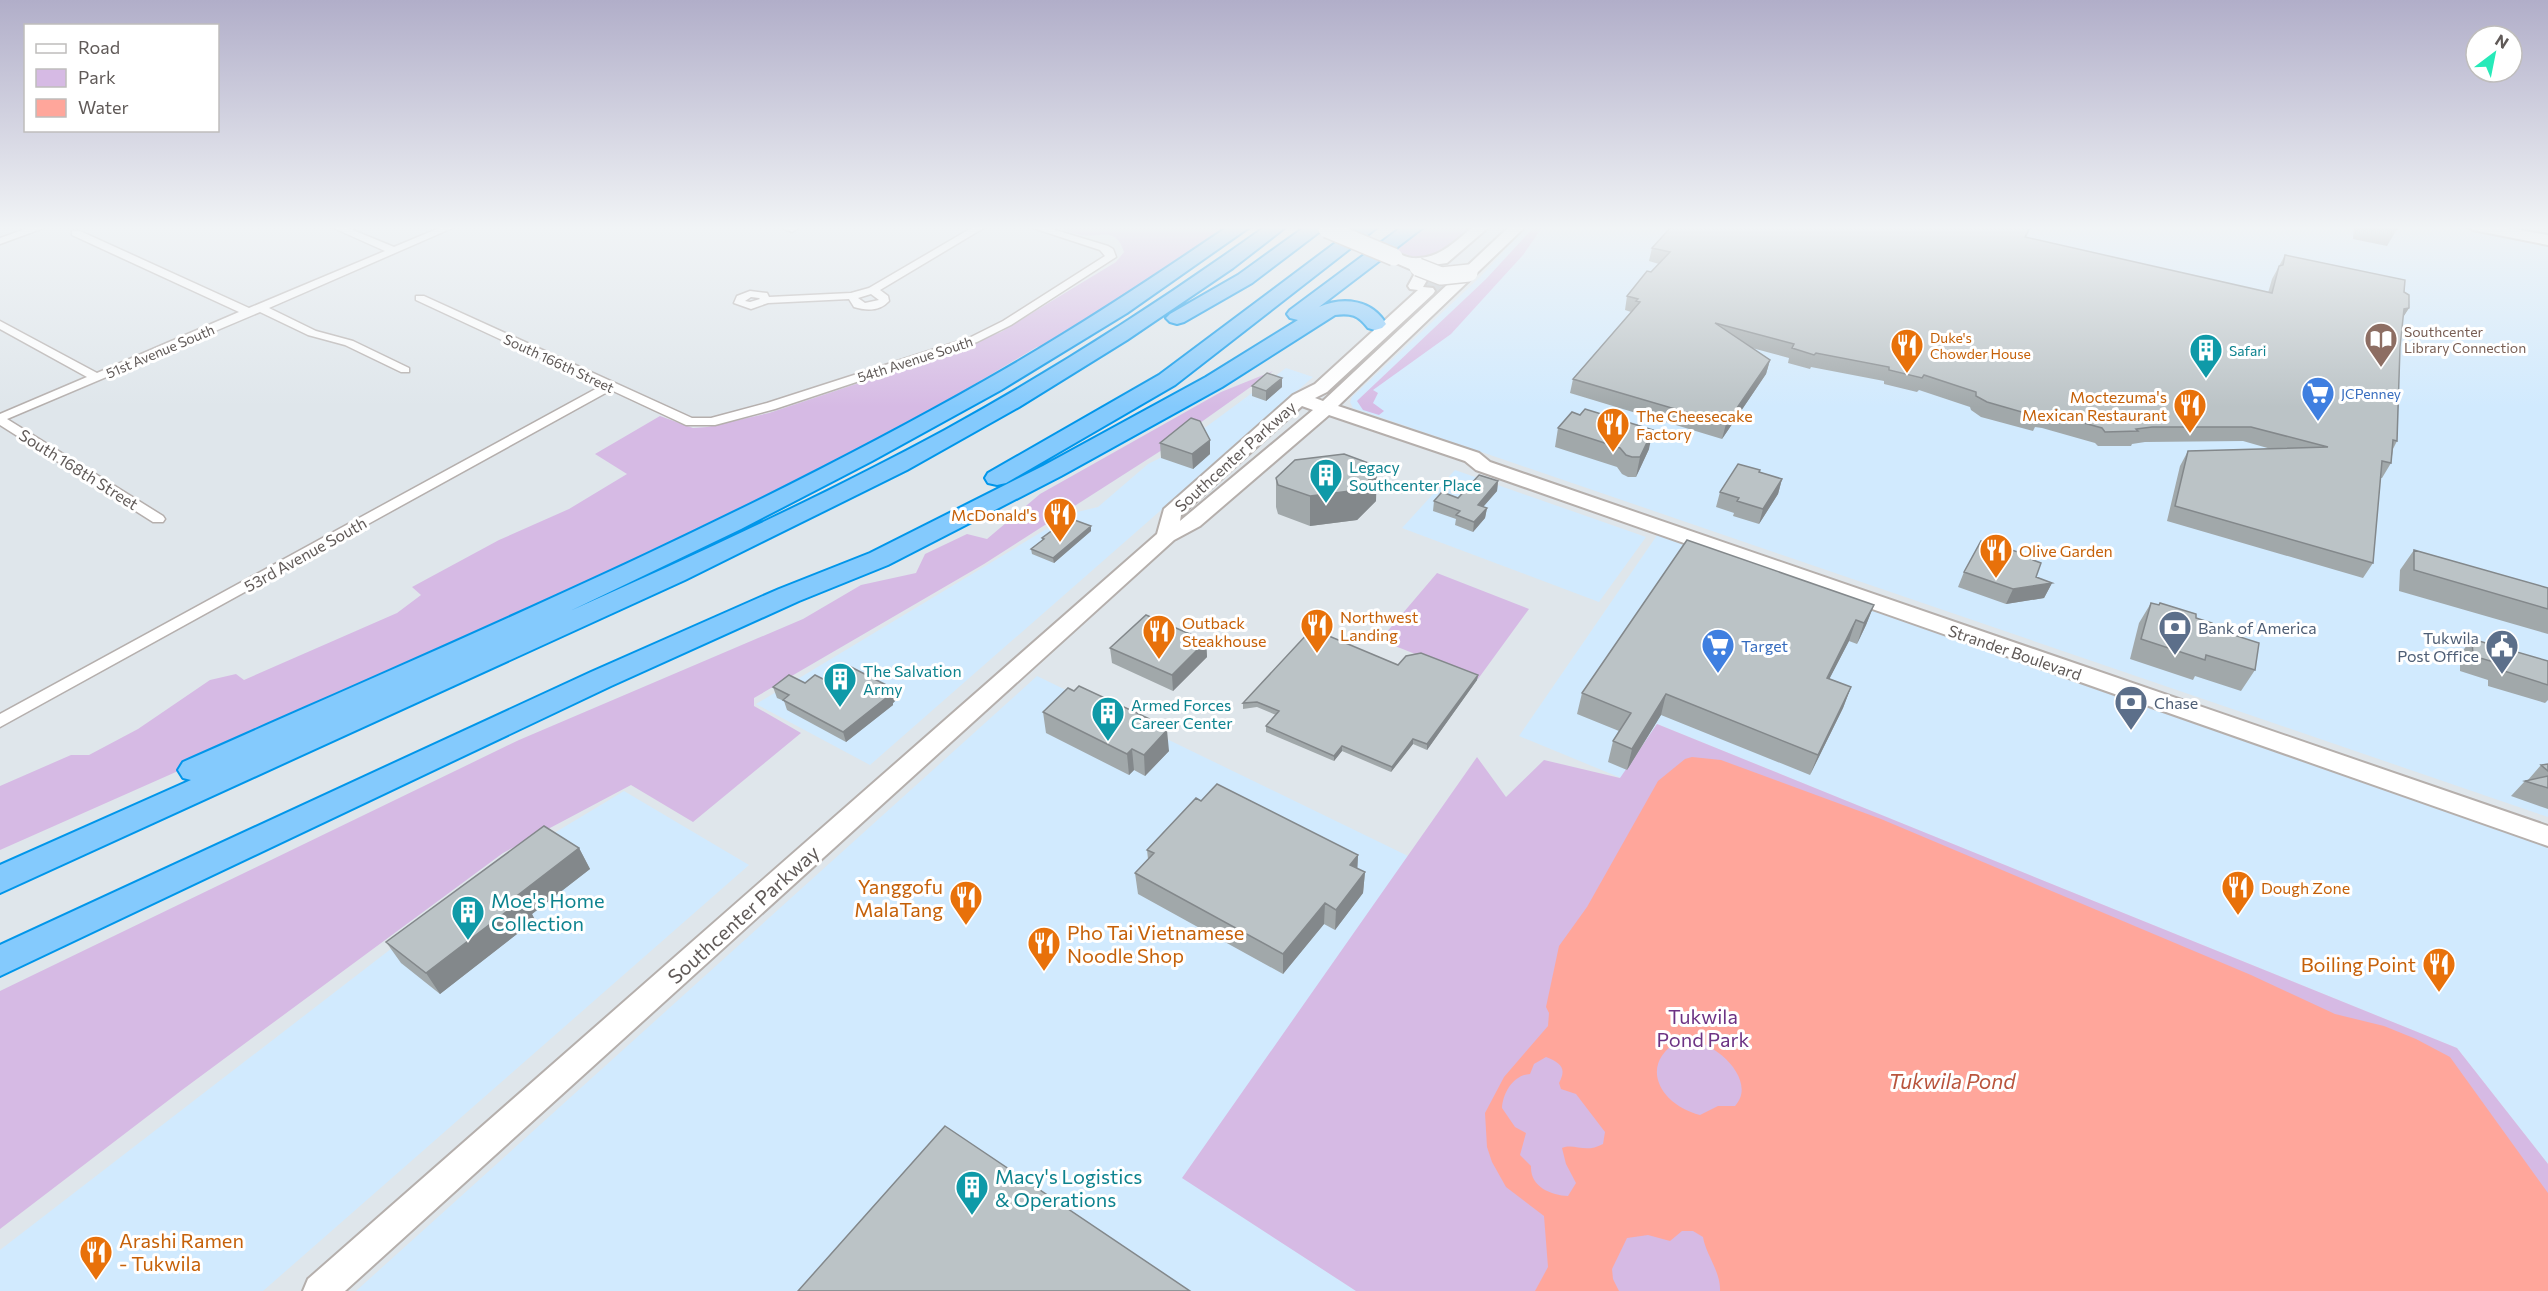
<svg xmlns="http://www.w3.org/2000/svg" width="2548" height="1291" viewBox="0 0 2548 1291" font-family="Commissioner,sans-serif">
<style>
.commercial{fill:#d1eafe}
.green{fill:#d6bae4}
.water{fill:#ffa69b;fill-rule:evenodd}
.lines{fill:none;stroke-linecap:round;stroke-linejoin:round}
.secondary-tunnel{stroke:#bfc3c6;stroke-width:17;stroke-dasharray:17 8;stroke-linecap:butt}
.minor-casing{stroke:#b5afad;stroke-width:3}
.secondary-casing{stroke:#b5afac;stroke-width:4}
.motorway-casing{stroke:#0096ea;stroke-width:4}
.minor{fill:#fff;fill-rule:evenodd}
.secondary{fill:#fff;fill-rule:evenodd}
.motorway{fill:#84cafd;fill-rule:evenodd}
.secondary-bridge-casing{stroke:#b5afac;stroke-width:20;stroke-linecap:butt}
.secondary-bridge{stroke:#fff;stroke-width:17}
.wall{fill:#a1a8aa}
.shaded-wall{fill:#83888b}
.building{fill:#bbc3c6;stroke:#83888b;stroke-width:1.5}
.labels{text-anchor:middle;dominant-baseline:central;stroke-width:6;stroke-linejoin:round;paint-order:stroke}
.far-education-label{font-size:14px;fill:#785e54;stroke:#fff;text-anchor:start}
.far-food-label{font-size:14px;fill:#c56008;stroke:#fff;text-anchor:start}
.far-culture-label{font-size:14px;fill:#0d838f;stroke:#fff;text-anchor:start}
.far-street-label{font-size:14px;fill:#605a58;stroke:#fff}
.far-shop-label{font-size:14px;fill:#366cbe;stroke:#fff;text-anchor:start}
.food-label{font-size:16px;fill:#c56008;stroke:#fff;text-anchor:start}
.street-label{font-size:16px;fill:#605a58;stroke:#fff}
.culture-label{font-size:16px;fill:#0d838f;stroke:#fff;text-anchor:start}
.service-label{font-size:16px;fill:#4e5e75;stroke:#fff;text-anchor:start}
.shop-label{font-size:16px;fill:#366cbe;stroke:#fff;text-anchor:start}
.near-food-label{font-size:20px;fill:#c56008;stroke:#fff;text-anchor:end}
.near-culture-label{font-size:20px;fill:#0d838f;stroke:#fff;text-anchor:start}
.near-street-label{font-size:20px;fill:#605a58;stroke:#fff}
.near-park-label{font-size:20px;fill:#6d3384;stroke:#fff}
.near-water-label{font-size:21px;font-style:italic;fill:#b9543c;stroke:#fff}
</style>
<rect width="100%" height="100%" fill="#dfe6eb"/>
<!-- commercial -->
<path class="commercial" d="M1527,226H2452L2548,247V817L1353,408L1350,402L1352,397L1480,277Z
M1286,368L1313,377L870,765L756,704L1073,513L1098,507L1148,464L1160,458L1192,432L1206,427Z
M1455,470L1646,537L1599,602L1402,528Z
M1662,528L2548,834V1164L2457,1048L1657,724L1621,778L1519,736Z
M1037,676L1408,856L1183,1178L1356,1291H356Z
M624,791L749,865L263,1291H0V1250L496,868Z"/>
<!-- green -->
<path class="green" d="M1053,226H1231L1177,264L1044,346L1037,347L955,396L877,438L875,443C590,589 294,720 0,850V786L71,755H89L138,729L210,680L236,674L244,680L397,613L421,595L412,587L499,540L569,509L627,474L595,454L660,416L693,428L707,427L769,413L946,354L1001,332L1116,262L1124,252C1116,226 1101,238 1081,235C1072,233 1062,229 1053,226Z
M1426,226H1477C1443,254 1437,268 1392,249Z
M1535,226H1543L1523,255L1451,334L1373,390L1378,393L1373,403L1384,411L1379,415L1363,410L1357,401L1359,399L1486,279Z
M1273,371L1162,450L984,564L754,698V706L801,733L693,822L631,785L503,853L182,1090L0,1229V991L519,740L803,619L861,585L916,573L925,554L967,534L987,539L1040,494L1221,392Z
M1437,573L1529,609L1478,679L1380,640Z
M1657,724L2457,1048L2548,1164V1291H1356L1182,1178L1477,757L1506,797L1544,760L1620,778Z"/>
<!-- water -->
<path class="water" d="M1692,757L1721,760L1881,819L2251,975L2335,1014L2384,1026L2416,1039L2450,1057L2548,1193V1291H1720C1721,1272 1706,1255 1703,1237L1693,1231H1682L1670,1241L1648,1235L1627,1238L1612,1269L1613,1279L1619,1291H1535L1548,1267L1544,1216L1506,1187L1492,1162L1487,1147L1485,1113L1504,1077L1548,1026L1549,1013L1546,1007L1559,946L1587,907L1658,781L1685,759ZM1680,1040C1709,1035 1760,1079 1735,1106H1718L1700,1115C1660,1105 1637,1064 1680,1040ZM1546,1057C1561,1063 1567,1068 1559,1083L1561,1089L1576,1094L1605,1132L1603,1144C1585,1154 1575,1143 1562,1148L1566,1164L1576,1183L1568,1196C1551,1195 1530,1187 1531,1166L1520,1155L1526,1133L1515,1127L1502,1108C1503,1093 1513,1075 1530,1074L1534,1064Z"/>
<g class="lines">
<!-- secondary-tunnel -->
<path class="secondary-tunnel" d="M1427,291L1448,271"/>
<defs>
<path id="minor" d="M34,226H49L0,244V238Z
M329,226H343L394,247L444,226H457L269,308L316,331L353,341L409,368V372H401L345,345L308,335L260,312L7,419L163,516L165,519L163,522H153L0,425V414L87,377L0,329V321L97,373L239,312L72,235V231H80L249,308L385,251Z
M778,226H793L797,229L792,232Z
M975,226H987L880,290L888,296L889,301C880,311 867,311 854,307L849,299L768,303L751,309L734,303L737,296L750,291L767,293L769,297L851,293L869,288ZM871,294L879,300L865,303L858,298ZM751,297L759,298L760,299L750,302L745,301Z
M1027,226H1042L1108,246L1113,249L1116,257L1011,325L977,342L775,409L715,425H686L611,390L0,727V714L601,386L416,300V296H424L692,418H711L767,403L969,338L1003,321L1105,256L1100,250Z"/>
<path id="secondary" d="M1474,226H1490L1447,263L1425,266L1430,275L1423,287L1433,288L1435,291L1433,294L1327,392L1315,398L1323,401L1510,226H1526L1338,406L1479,453L1490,462L2548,826V846L1476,470L1465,461L1329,415L1200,526L1174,540L345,1291H303L308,1279L1157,534L1164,509L1293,395L1315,384L1418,290L1410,289L1408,286L1414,275L1412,270L1389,260L1386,257L1389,254C1398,251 1403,257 1412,258C1439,260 1454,242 1474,226ZM1302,406L1313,410L1180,521L1181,515Z
M2466,226H2497L2548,235V245L2473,230Z"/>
<path id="motorway" d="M1229,226H1251L1127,313L1001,390L872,461L741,529L570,611C697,554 823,496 945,430C1056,369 1163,300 1266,226H1287L1233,268L1127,340L1019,407L907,470L685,580L0,893V865L191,780L183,778L178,770L183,762C453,642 727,527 984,381C1069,333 1149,280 1229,226Z
M1306,226H1327L1252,283L1184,322L1177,324L1170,322L1166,318L1170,314L1238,275Z
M1358,226H1379L1175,385L1006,483L997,485L988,483L985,478L988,473L1159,375Z
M1403,226H1425L1319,307C1343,296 1373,300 1386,324L1382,328L1375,330L1368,328C1358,315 1351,313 1335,315L1222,387L1061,476L888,565L799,601L611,686L0,976V945L591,672L779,589L870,553L1043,466L1206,377L1298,320L1290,318L1287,314L1290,310Z"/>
</defs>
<!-- minor casing -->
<use href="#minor" class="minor-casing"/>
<!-- secondary casing -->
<use href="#secondary" class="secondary-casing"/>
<!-- motorway casing -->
<use href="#motorway" class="motorway-casing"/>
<!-- minor -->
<use href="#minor" class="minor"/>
<!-- secondary -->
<use href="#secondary" class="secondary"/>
<!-- motorway -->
<use href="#motorway" class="motorway"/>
<defs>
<path id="secondary-bridge" d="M1327,229L1394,257
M1418,267L1441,276L1469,273"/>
</defs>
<!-- secondary-bridge casing -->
<use href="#secondary-bridge" class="secondary-bridge-casing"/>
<!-- secondary-bridge -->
<use href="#secondary-bridge" class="secondary-bridge"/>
</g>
<!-- wall -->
<path class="wall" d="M2031,226L2026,238L2268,293L2272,279L2285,255L2404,292L2409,308L2403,317L2400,347L2397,441L2393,449L2391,463L2382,478H2380L2373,563L2363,578L2167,521L2180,466L2188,451L2271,449L2243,441L2145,442L2132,444L2131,446H2098L2095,443L2042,428L2035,427L2033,431L1981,417L1971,410L1970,407L1919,390L1917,392L1884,384V381L1811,367L1810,369L1788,363L1789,358L1752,348L1770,360L1766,374L1722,439L1570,393L1573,379L1631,312L1625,310L1627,296L1659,264L1649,261L1652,248Z
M2354,226H2397V229L2387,246L2353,239Z
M1252,386L1282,387L1266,401L1252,396Z
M1558,428L1649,449L1636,477H1628L1622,474L1617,467L1555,447Z
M1160,443L1210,454L1193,469L1161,458Z
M1759,472L1782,479L1778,494L1759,524L1733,516L1734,513L1716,507L1720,492Z
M1276,478L1376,501L1357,520L1310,526L1278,514L1276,507Z
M1498,481L1497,491L1483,507L1487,508L1485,518L1473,532L1455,525L1456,519L1433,511L1434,501L1458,498Z
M1091,531L1054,563L1032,554L1031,549L1042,540V538Z
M2414,550L2548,588V634L2399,591L2400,570Z
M2033,560L2036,577L2052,583L2044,598L2006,604L1958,587L1964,572Z
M2151,603L2159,605L2160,603L2196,618L2212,628L2255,670L2241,691L2195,676L2193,680L2130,659L2139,623Z
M1874,605L1866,625L1857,644L1849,641L1829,679L1851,687L1843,708L1810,775L1661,715L1627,770L1608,762L1613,741L1619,731L1577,714L1582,693Z
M2472,639L2548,661V700L2545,703L2488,686V680L2460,671V654Z
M1206,641L1207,657L1173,691L1112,663L1110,648Z
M1398,665L1478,675L1477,680L1427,750L1413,744L1391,772L1342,751L1334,761L1266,732V726L1276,715L1257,707L1243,709V703Z
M829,682L894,689L896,700L893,703V705L846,742L787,710L784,701L777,698L773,687Z
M1043,712L1152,723L1169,751L1145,776L1134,770L1129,775L1046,733Z
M2548,764V809L2511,796L2525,781L2528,780L2541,765Z
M1201,801L1358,855L1357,869L1365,872L1363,893L1335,930L1324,924L1283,974L1138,894L1135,873L1148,859L1147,850Z
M579,848L590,869L532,914L535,920L440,994L401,963L386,942Z"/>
<!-- shaded-wall -->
<path class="shaded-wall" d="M2409,308L2400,322L2404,309Z
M1770,360L1766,374L1722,439L1726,424Z
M1282,378V387L1266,401V391Z
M1653,430L1649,449L1636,477L1640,457Z
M1210,440V454L1193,469L1192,454Z
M1377,472L1376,501L1357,520L1310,526V496Z
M1782,479L1778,494L1759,524L1763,509Z
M1498,481L1497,491L1476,515L1478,505Z
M1487,508L1485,518L1473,532L1474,522Z
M1091,526V531L1054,563L1053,558Z
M2052,583L2044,598L2006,604L2013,589Z
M1874,605L1866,625L1857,644L1864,623Z
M1856,620L1849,641L1819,699L1827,678Z
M1206,641L1207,657L1173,691L1172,675Z
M1478,675L1477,680L1427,750V744Z
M1851,687L1843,708L1810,775L1818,755Z
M894,689L896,700L893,703V705L846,742L843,732Z
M1666,694L1661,715L1627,770L1632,749Z
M1167,730L1169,751L1145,776L1144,755Z
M1413,739V744L1391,772L1392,767Z
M1342,746V751L1334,761V756Z
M1132,749L1134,770L1129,775L1127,754Z
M579,848L590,869L532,914L535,920L440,994L426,973L518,895Z
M1358,855L1357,876L1350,865Z
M1365,872L1363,893L1335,930L1336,910Z
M1325,903L1324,924L1283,974V954Z"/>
<!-- building -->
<path class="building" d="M1672,226H2031L2025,237L2272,293L2279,266L2283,265L2285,255L2405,280L2404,292L2409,295V308L2404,309L2400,347L2397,441L2393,440L2391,463L2382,461L2373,563L2175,506L2188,451L2328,447L2251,427H2152L2136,429L2138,431L2105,432L2102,428L2048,413L2041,412L2039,417L1987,402L1976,396V392L1924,375L1922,378L1889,370V367L1816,353L1814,355L1792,348L1794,344L1715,323L1770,360L1726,424L1573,379L1640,302L1636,301L1638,299L1627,296L1647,271L1651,272L1670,252L1652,248Z
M2383,226H2397V229Z
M1267,373L1282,378L1266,391L1252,386Z
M1585,409L1653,430L1640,457H1632L1626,455L1620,448L1558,428L1572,412L1580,415Z
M1191,418L1200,421L1210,440L1192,454L1160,443Z
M1344,454L1374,465L1377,472L1358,490L1310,496L1278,485L1276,478L1295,460Z
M1738,464L1760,470L1759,472L1782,479L1763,509L1737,501L1739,498L1720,492Z
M1479,475L1498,481L1478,505L1487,508L1474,522L1456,515L1460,511L1434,501L1442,492L1458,498Z
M1069,518L1091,526L1053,558L1031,549L1044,539L1042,538Z
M1687,540L1874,605L1864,623L1856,620L1827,678L1851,687L1818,755L1666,694L1632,749L1613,741L1631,713L1582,693Z
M1981,541L2035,557L2033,560L2041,563L2036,577L2052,583L2013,589L1964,572Z
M2414,550L2548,588V609L2414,570Z
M2151,603L2159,605L2160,603L2196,614V618L2212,623V628L2259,643L2255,670L2206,655L2205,660L2141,639Z
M1146,615L1206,641L1172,675L1110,648Z
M1310,631H1317L1398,665L1406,656L1421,653L1478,675L1427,744L1413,739L1392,767L1342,746L1334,756L1266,726L1279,711L1257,702L1243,703Z
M2472,639L2548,661V685L2501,670V664L2473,656Z
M849,666L894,689L889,693L891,694L843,732L783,700L789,695L773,687L789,675L805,683L815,675L829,682Z
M1079,686L1152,720L1149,722L1167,730L1144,755L1132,749L1127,754L1043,712L1068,688L1074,691Z
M2548,764V771L2541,765Z
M2548,776V788L2525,781Z
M1217,784L1358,855L1350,865L1365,872L1336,910L1325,903L1283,954L1135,873L1154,853L1147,850L1196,798L1201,801Z
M544,826L579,848L518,895L523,899L426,973L386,942Z
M945,1126L1190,1291H798Z"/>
<!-- sky -->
<linearGradient id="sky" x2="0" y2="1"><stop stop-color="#b1aec9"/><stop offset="0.56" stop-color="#f1f4f6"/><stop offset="1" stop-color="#f1f4f6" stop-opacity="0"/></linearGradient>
<rect width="2548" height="407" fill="url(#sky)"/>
<!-- icons -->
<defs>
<symbol id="library-pin" viewBox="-11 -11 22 30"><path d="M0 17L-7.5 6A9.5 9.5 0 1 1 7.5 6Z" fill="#8d6e63" stroke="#fff"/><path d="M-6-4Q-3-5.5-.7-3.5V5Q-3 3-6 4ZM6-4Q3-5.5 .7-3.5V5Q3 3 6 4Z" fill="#fff"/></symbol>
<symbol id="restaurant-pin" viewBox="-11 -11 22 30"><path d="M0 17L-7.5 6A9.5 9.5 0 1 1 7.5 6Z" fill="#e8710a" stroke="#fff"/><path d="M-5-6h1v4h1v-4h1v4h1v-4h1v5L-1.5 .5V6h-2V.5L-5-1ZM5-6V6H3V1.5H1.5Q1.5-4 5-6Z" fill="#fff"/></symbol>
<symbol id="building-pin" viewBox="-11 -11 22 30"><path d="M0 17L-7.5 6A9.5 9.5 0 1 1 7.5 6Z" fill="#0f9aa8" stroke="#fff"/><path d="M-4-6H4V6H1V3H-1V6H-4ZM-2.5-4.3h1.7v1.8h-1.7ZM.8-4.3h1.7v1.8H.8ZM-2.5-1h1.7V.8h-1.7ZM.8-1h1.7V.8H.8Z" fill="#fff"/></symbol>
<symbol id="supermarket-pin" viewBox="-11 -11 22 30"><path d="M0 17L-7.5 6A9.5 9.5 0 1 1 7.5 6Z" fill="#3f7fe0" stroke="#fff"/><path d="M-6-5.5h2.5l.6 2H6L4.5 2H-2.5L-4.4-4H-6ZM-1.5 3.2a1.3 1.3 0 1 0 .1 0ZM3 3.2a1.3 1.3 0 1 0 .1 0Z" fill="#fff"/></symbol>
<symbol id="bank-pin" viewBox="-11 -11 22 30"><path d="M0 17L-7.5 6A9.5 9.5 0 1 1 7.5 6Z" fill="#5c6f8a" stroke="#fff"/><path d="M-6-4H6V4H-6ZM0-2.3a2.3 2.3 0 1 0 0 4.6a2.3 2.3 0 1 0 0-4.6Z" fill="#fff"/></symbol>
<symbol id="civic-pin" viewBox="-11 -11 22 30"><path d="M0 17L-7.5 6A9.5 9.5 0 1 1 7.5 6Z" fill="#5c6f8a" stroke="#fff"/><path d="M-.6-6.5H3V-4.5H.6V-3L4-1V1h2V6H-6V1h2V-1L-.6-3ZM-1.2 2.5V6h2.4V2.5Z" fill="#fff"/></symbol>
</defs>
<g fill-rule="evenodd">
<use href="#library-pin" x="2362" y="320" width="38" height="52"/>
<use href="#restaurant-pin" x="1888" y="326" width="38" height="52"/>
<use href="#building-pin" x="2187" y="331" width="38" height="52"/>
<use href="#supermarket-pin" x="2299" y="374" width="38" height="52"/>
<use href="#restaurant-pin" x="2171" y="386" width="38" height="52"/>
<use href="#restaurant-pin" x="1594" y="405" width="38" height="52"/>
<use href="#building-pin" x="1307" y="456" width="38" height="52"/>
<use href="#restaurant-pin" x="1041" y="495" width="38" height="52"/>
<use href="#restaurant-pin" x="1977" y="531" width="38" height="52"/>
<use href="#restaurant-pin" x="1298" y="606" width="38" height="52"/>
<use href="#bank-pin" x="2156" y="608" width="38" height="52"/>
<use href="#restaurant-pin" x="1140" y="612" width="38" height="52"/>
<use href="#supermarket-pin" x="1699" y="626" width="38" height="52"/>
<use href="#civic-pin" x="2483" y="627" width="38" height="52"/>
<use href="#building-pin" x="821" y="660" width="38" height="52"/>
<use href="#bank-pin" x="2112" y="683" width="38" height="52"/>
<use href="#building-pin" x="1089" y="694" width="38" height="52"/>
<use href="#restaurant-pin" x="2219" y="868" width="38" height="52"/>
<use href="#restaurant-pin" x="947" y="878" width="38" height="52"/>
<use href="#building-pin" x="449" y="893" width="38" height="52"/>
<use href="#restaurant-pin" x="1025" y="924" width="38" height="52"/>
<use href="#restaurant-pin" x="2420" y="945" width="38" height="52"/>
<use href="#building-pin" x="953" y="1168" width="38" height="52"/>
<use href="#restaurant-pin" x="77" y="1233" width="38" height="52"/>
</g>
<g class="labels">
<!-- far-education labels -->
<g class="far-education-label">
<text x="2404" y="331">Southcenter<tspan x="2404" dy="16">Library Connection</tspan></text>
</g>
<!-- far-food labels -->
<g class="far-food-label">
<text x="1930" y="337">Duke's<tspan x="1930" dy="16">Chowder House</tspan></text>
</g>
<!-- far-culture labels -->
<g class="far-culture-label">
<text x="2229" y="350">Safari</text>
</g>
<!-- far-street labels -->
<g class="far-street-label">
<text transform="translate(160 351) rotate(-23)">51st Avenue South</text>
<text transform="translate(915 359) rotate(-18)">54th Avenue South</text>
<text transform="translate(559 363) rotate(25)">South 166th Street</text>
</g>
<!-- far-shop labels -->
<g class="far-shop-label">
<text x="2341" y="393">JCPenney</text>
</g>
<!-- food labels -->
<g class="food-label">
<text x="2167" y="396" text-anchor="end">Moctezuma's<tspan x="2167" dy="18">Mexican Restaurant</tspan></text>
<text x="1636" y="415">The Cheesecake<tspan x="1636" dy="18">Factory</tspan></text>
<text x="1037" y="514" text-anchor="end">McDonald's</text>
<text x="2019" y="550">Olive Garden</text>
<text x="1340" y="616">Northwest<tspan x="1340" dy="18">Landing</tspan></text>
<text x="1182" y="622">Outback<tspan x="1182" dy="18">Steakhouse</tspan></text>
<text x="2261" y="887">Dough Zone</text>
</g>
<!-- street labels -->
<g class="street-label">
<text transform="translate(1235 456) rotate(-42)">Southcenter Parkway</text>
<text transform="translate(79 469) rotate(32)">South 168th Street</text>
<text transform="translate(305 554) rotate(-29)">53rd Avenue South</text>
<text transform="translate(2015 652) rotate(19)">Strander Boulevard</text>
</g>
<!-- culture labels -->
<g class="culture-label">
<text x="1349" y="466">Legacy<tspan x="1349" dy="18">Southcenter Place</tspan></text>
<text x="863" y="670">The Salvation<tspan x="863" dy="18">Army</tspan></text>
<text x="1131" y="704">Armed Forces<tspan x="1131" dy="18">Career Center</tspan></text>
</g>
<!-- service labels -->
<g class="service-label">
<text x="2198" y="627">Bank of America</text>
<text x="2479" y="637" text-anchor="end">Tukwila<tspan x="2479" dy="18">Post Office</tspan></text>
<text x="2154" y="702">Chase</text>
</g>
<!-- shop labels -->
<g class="shop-label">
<text x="1741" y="645">Target</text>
</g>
<!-- near-food labels -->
<g class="near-food-label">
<text x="943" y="886">Yanggofu<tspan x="943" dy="23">MalaTang</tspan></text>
<text x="1067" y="932" text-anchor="start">Pho Tai Vietnamese<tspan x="1067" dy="23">Noodle Shop</tspan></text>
<text x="2416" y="964">Boiling Point</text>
<text x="119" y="1240" text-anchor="start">Arashi Ramen<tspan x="119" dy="23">- Tukwila</tspan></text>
</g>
<!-- near-culture labels -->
<g class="near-culture-label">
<text x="491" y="900">Moe's Home<tspan x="491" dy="23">Collection</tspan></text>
<text x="995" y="1176">Macy's Logistics<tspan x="995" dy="23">&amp; Operations</tspan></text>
</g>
<!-- near-street labels -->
<g class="near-street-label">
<text transform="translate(743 914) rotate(-42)">Southcenter Parkway</text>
</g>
<!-- near-park labels -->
<g class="near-park-label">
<text x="1703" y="1016">Tukwila<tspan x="1703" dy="23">Pond Park</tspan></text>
</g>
<!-- near-water labels -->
<g class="near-water-label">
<text x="1952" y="1080">Tukwila Pond</text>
</g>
</g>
<!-- legend -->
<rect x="24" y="24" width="195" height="108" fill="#ffffff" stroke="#bfbdbc" stroke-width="1.5"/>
<rect x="36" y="44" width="30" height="9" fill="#ffffff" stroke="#bfbdbc" stroke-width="1.5"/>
<text x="78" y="54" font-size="18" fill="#605a58">Road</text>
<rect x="36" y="69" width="30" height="18" fill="#d6bae4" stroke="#bfbdbc" stroke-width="1.5"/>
<text x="78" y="84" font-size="18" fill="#605a58">Park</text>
<rect x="36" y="99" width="30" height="18" fill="#ffa69b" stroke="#bfbdbc" stroke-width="1.5"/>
<text x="78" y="114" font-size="18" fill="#605a58">Water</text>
<!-- north arrow -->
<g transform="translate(2494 54) rotate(32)"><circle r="28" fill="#ffffff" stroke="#bfbdbc" stroke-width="1.5"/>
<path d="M0-4.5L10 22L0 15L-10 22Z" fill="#26eab9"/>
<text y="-9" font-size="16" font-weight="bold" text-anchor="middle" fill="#605a58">N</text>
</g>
</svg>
